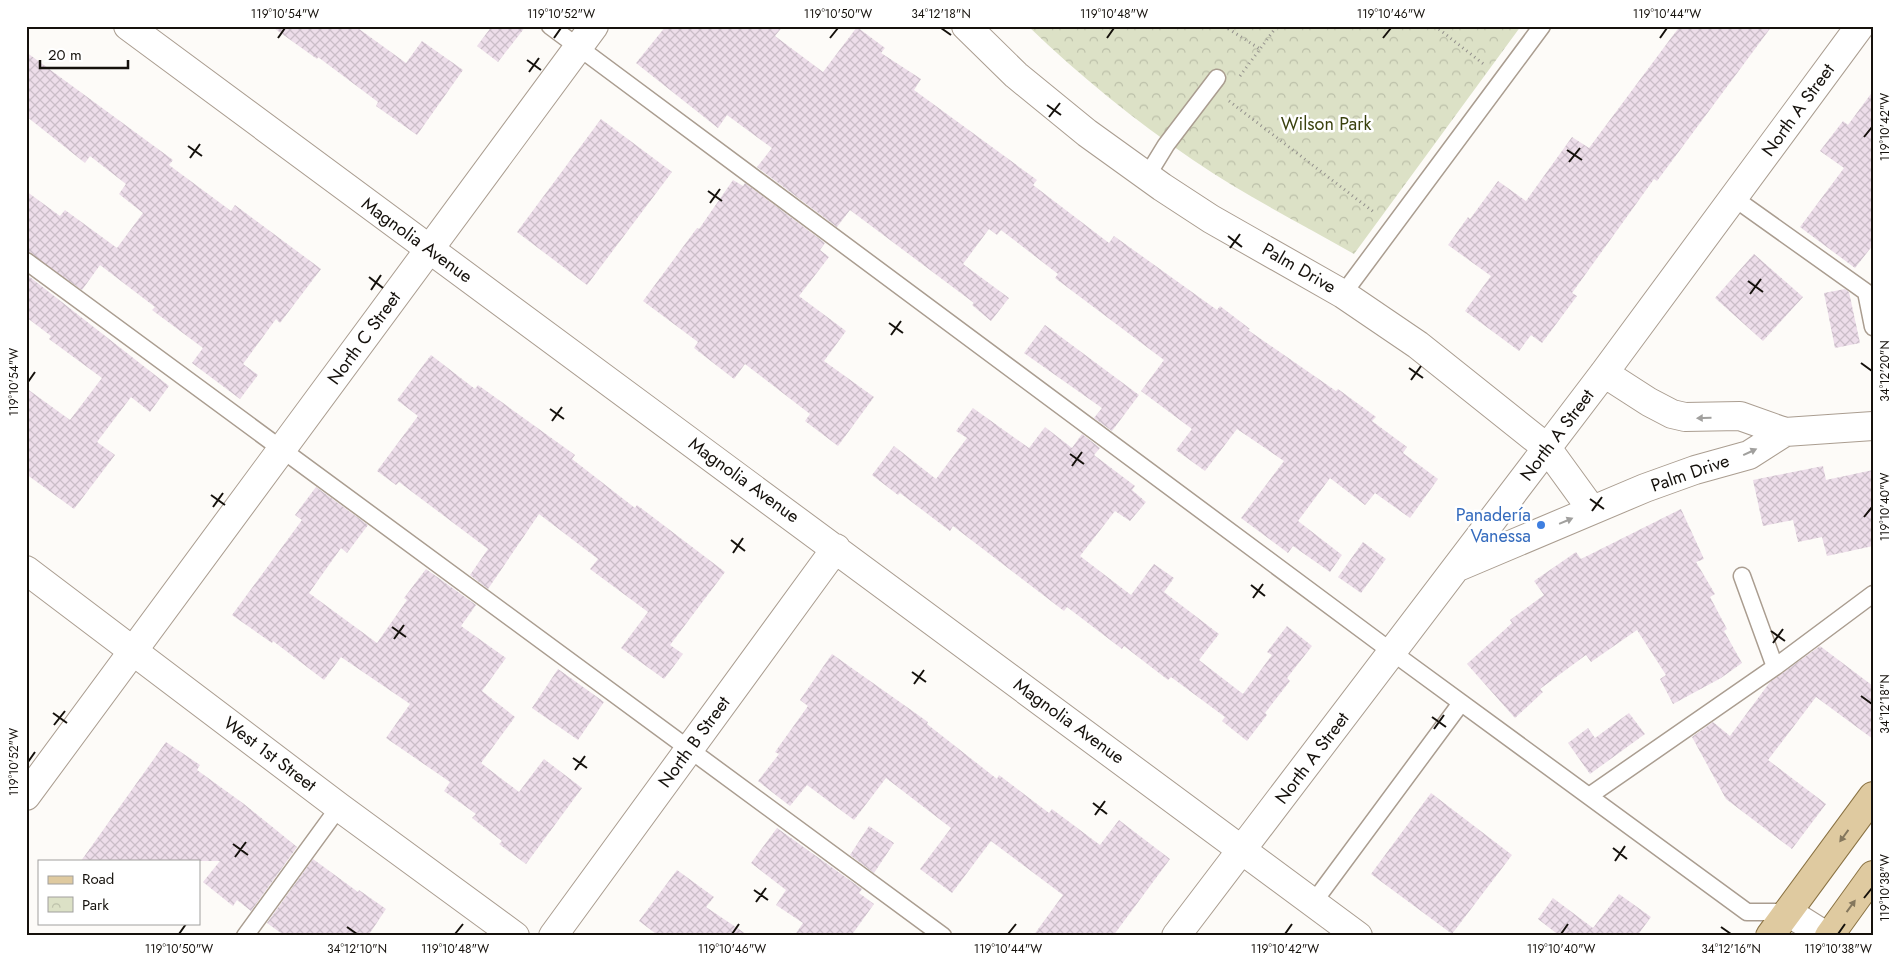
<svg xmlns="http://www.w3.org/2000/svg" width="1899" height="962" viewBox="0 0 1899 962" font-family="Jost,sans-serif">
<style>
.park{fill:url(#park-crowns)}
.building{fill:url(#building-cross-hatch)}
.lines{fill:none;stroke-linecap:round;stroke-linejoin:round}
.service-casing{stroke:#aa9d90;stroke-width:19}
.minor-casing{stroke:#aa9d90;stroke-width:30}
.tertiary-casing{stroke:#aa9d90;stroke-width:30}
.primary-casing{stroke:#8a7243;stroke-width:30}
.path{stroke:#93908c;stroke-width:3;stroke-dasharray:1 4;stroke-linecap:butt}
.service{stroke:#fff;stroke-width:16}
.minor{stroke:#fff;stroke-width:28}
.tertiary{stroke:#fff;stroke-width:28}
.primary{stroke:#dfcaa0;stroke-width:28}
.oneway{fill:#a1a09e}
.oneway2{fill:#84775d}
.ticks{fill:none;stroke:#15110c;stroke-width:2}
.shop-dot{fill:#3f7fe0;stroke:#fff;stroke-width:2}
.labels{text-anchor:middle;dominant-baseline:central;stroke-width:5;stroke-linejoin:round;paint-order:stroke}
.street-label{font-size:18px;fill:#15110c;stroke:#fff}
.park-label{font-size:18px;fill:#3a410e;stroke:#fff}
.shop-label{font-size:18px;fill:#366cbe;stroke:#fff;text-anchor:end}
.neatline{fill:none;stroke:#15110c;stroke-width:2}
.ticks-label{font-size:12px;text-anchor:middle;fill:#15110c}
</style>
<defs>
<pattern id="park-crowns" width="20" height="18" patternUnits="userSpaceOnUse" patternTransform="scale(1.25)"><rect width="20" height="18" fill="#dce1c6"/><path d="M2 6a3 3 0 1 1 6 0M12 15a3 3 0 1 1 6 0" fill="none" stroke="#bcc0a9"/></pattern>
<pattern id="building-cross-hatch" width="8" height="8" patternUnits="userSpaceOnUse" patternTransform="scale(1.25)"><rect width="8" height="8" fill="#edddea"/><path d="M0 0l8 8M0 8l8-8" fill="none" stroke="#cabdc8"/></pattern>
</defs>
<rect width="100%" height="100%" fill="#fdfbf8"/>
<!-- park -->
<path class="park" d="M1028,26H1521L1354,254C1300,223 1244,195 1193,160C1134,120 1080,76 1028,26Z"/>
<!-- building -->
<path class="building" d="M271,26H355L406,63L422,41L463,70L417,135L376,106L378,102L318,57L317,59Z
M492,26H526L498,62L477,46Z
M666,26H783L775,36L823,72L857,27L885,48L881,53L921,79L914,90L1037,180L1033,185L1109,243L1114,236L1217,310L1220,306L1250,329L1248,330L1336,391L1338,389L1376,417L1372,421L1407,447L1403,453L1438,479L1410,518L1375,493L1365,505L1330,478L1298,521L1342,555L1330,572L1293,546L1288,553L1241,518L1284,461L1237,429L1205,471L1176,450L1192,429L1141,391L1164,360L1055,278L1058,274L1001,230L997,235L989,229L963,264L1009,298L991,321L972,305L974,303L850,210L837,227L757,167L772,148L727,115L718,128L636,63Z
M1680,26H1772L1657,181L1654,179L1572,293L1577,296L1542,343L1531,335L1519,351L1465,311L1491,276L1448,245L1468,217L1470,219L1498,181L1526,201L1572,137L1589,148Z
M26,52L173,160L169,165L231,211L235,205L321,269L280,323L276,319L243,364L258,375L240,399L192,363L203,348L152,310L155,307L100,265L82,290L26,251V191L60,216L65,210L117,248L143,213L119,194L126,184L90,156L85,163L26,116Z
M1873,91V245L1855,268L1800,227L1844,168L1820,151L1843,121L1848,125Z
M601,119L672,172L587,285L517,232Z
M733,180L743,186L745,183L825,243L820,250L829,257L799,296L846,331L824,361L874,397L838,446L805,421L810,414L745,364L734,379L694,348L698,342L643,301L697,228L699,229Z
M1754,254L1803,297L1763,341L1715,298Z
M26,274L169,386L150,412L131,397L97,442L115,455L74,509L26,474V388L70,420L102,378L49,339L51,336L26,317Z
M1845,289L1849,292L1860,343L1835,348L1824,293Z
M1045,325L1139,395L1112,431L1094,418L1102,408L1024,353Z
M431,355L475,389L478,385L575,455L572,459L635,508L637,505L725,572L670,645L683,654L664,679L621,648L648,612L590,569L598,559L539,514L488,589L470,575L488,549L399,482L396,485L377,471L418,416L397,400Z
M973,408L1029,448L1045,427L1072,448L1082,434L1100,448L1094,455L1135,486L1132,490L1146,502L1130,521L1115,511L1080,556L1131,595L1154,564L1174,578L1164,592L1219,634L1199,660L1243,694L1272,655L1267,652L1287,626L1312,646L1287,678L1290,681L1265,713L1267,715L1247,741L1222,721L1225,717L1171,677L1168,680L1124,646L1122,649L1067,607L1064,611L953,526L950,531L900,493L898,495L872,475L894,446L936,479L967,438L956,431Z
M1823,466L1826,480L1873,470V546L1827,556L1822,537L1798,542L1793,520L1763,526L1753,480Z
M316,487L368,525L347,553L341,548L309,593L377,643L407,600L404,598L426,569L458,592L476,605L461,626L506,658L482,691L515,717L481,763L519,792L544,759L582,788L526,864L499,844L502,841L472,818L476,814L444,791L450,782L386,738L410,704L341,657L324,680L273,641L272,643L232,615L302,520L295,515Z
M1681,509L1704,559L1696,562L1715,594L1710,597L1727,629L1724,631L1742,663L1721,678L1673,704L1660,679L1666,675L1637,630L1591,662L1586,655L1540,689L1543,692L1515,718L1467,664L1512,623L1510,620L1544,595L1534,581L1576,552L1581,559Z
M1363,542L1386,559L1361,593L1338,577Z
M1820,646L1873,686V739L1816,697L1768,760L1826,804L1792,849L1726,799L1692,737L1713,722L1730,736L1770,682Z
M832,654L928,722L927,724L997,779L999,775L1049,813L1052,809L1100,845L1119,820L1170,859L1113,936H1033L1063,895L991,841L952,893L920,869L951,828L886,778L854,820L807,785L790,806L758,781L779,754L775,752L808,706L800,700Z
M558,669L604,702L578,740L532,708Z
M1629,713L1645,734L1590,774L1568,743L1588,728L1595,738Z
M166,742L200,765L197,770L244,804L297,847L251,911L237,900L233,906L203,882L220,861H81Z
M1431,793L1512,855L1452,934L1371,874Z
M869,826L894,843L874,873L850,855Z
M777,828L862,889L859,893L874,904L851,936H794L803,923L776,905L786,890L751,863Z
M313,859L358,892L359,890L386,909L368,936H285L267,923Z
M677,870L714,897L706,907L749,936H659L639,921Z
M1619,894L1651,917L1637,936H1560L1538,919L1553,898L1593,928Z"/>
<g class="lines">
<defs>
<path id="service" d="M550,26L1392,652L1747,912H1788
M1147,176L1166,145L1217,78
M1734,198L1866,292L1873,327
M26,261L943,936
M1343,294L1542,26
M1742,576L1775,667
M1589,796L1775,667L1873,594
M1313,903L1461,703
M245,936L339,807"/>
<path id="minor" d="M128,26L1358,936
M966,26L1016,75L1087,133L1162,187L1211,219L1343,294L1418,345L1547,448L1592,510
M1604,373L1649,402L1672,414L1685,417L1740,416L1785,432L1873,426
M1458,567L1645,488L1695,470L1749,455L1785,432
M26,570L339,807L515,936
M1788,912L1826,936
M553,936L836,548
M1176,936L1604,373L1860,26"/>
<path id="tertiary" d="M26,796L594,26"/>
<path id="primary" d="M1770,936L1873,796
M1829,936L1873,875"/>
</defs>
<!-- service casing -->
<use href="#service" class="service-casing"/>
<!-- minor casing -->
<use href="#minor" class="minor-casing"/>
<!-- tertiary casing -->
<use href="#tertiary" class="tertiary-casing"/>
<!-- primary casing -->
<use href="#primary" class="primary-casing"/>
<!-- path -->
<path class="path" d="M1224,26L1260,49
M1435,26L1486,66
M1240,76L1277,26
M1229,101L1375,213"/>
<!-- service -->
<use href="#service" class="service"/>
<!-- minor -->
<use href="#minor" class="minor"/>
<!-- tertiary -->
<use href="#tertiary" class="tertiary"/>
<!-- primary -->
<use href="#primary" class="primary"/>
</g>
<!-- one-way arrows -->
<defs><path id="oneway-solid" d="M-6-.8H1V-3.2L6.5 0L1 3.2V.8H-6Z" transform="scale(1.25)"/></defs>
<g class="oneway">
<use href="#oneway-solid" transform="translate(1704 418) rotate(179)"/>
<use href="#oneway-solid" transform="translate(1750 452) rotate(-25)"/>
<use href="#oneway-solid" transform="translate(1566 521) rotate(-23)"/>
</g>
<g class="oneway2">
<use href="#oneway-solid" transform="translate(1844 836) rotate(126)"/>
<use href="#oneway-solid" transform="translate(1851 906) rotate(-54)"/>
</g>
<!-- ticks -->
<path class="ticks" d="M941,28L951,35M278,38L285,28M554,38L561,28M830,38L838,28M1107,38L1114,28M1383,38L1391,28M1660,38L1667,28M527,60L541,70M529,72L539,58M1047,105L1061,115M1049,117L1060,103M1864,137L1872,127M188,146L202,156M1567,150L1582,160M190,158L200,144M1569,162L1580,148M708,191L722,201M710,203L720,189M1228,236L1242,247M1230,248L1240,234M369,277L383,288M1748,281L1763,292M371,290L381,275M1750,294L1761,279M889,323L903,333M891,335L901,321M1861,363L1872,371M1409,368L1423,378M1411,380L1421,366M28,382L35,372M550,409L564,419M552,421L562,407M1070,454L1084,464M1072,466L1082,452M211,495L225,505M1590,499L1604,509M213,507L223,493M1592,511L1602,497M1864,517L1872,507M731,540L745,551M733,553L743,538M1251,585L1265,596M1253,598L1263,584M392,627L406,637M1771,631L1785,641M394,639L404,625M1773,643L1783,629M912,672L926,682M914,684L924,670M1861,696L1872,704M53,713L67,723M1432,717L1446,727M54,725L65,711M1434,729L1444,715M573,758L587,768M28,762L35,752M575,770L585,756M1093,803L1107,814M1095,815L1105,801M233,844L248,855M1613,848L1627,859M235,857L246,842M1615,861L1625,846M754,890L768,900M1864,898L1872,888M756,902L766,888M347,927L357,934M1721,927L1731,934M179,934L186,924M455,934L463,924M732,934L739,924M1008,934L1016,924M1285,934L1292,924M1561,934L1568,924M1838,934L1845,924"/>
<!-- markers -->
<circle class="shop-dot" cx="1541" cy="525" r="5"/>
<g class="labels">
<!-- street labels -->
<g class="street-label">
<text transform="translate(1798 110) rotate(-54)">North A Street</text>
<text transform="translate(417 240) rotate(36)">Magnolia Avenue</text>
<text transform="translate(1299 268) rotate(30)">Palm Drive</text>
<text transform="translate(364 338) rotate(-54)">North C Street</text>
<text transform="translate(1557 435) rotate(-53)">North A Street</text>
<text transform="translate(1690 473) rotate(-19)">Palm Drive</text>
<text transform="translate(744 480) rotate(36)">Magnolia Avenue</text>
<text transform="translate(1069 721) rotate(36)">Magnolia Avenue</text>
<text transform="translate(694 742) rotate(-54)">North B Street</text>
<text transform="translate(270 754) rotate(37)">West 1st Street</text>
<text transform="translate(1312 758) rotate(-53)">North A Street</text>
</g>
<!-- park labels -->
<g class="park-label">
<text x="1326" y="124">Wilson Park</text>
</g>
<!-- shop labels -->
<g class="shop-label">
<text x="1531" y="515">Panadería<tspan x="1531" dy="21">Vanessa</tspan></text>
</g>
</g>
<!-- border -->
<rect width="1899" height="962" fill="none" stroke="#ffffff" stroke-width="55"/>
<!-- legend -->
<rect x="38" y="860" width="162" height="65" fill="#ffffff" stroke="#a1a09e"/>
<rect x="48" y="876" width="25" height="8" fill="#dfcaa0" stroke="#a1a09e"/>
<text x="82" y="884" font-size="15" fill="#15110c">Road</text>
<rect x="48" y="897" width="25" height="15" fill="url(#park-crowns)" stroke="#a1a09e"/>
<text x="82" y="910" font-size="15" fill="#15110c">Park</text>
<!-- scale -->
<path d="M40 60v8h88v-8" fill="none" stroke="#15110c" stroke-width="2.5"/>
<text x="48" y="60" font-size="15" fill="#15110c" stroke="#ffffff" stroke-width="4" paint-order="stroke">20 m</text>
<rect x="28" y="28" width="1844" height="906" class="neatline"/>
<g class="ticks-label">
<text x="285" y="18">119°10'54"W</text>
<text x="561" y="18">119°10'52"W</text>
<text x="838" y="18">119°10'50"W</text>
<text x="941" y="18">34°12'18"N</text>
<text x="1114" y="18">119°10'48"W</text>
<text x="1391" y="18">119°10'46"W</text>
<text x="1667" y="18">119°10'44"W</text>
<text transform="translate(1885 127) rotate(-90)" y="4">119°10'42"W</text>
<text transform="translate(1885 371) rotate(-90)" y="4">34°12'20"N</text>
<text transform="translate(14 382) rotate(-90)" y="4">119°10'54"W</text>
<text transform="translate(1885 507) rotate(-90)" y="4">119°10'40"W</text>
<text transform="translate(1885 704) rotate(-90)" y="4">34°12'18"N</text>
<text transform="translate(14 762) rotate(-90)" y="4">119°10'52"W</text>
<text transform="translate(1885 888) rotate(-90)" y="4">119°10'38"W</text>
<text x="179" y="953">119°10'50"W</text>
<text x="357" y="953">34°12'10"N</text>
<text x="455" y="953">119°10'48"W</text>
<text x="732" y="953">119°10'46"W</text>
<text x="1008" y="953">119°10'44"W</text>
<text x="1285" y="953">119°10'42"W</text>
<text x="1561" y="953">119°10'40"W</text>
<text x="1731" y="953">34°12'16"N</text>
<text x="1838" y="953">119°10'38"W</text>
</g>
</svg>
